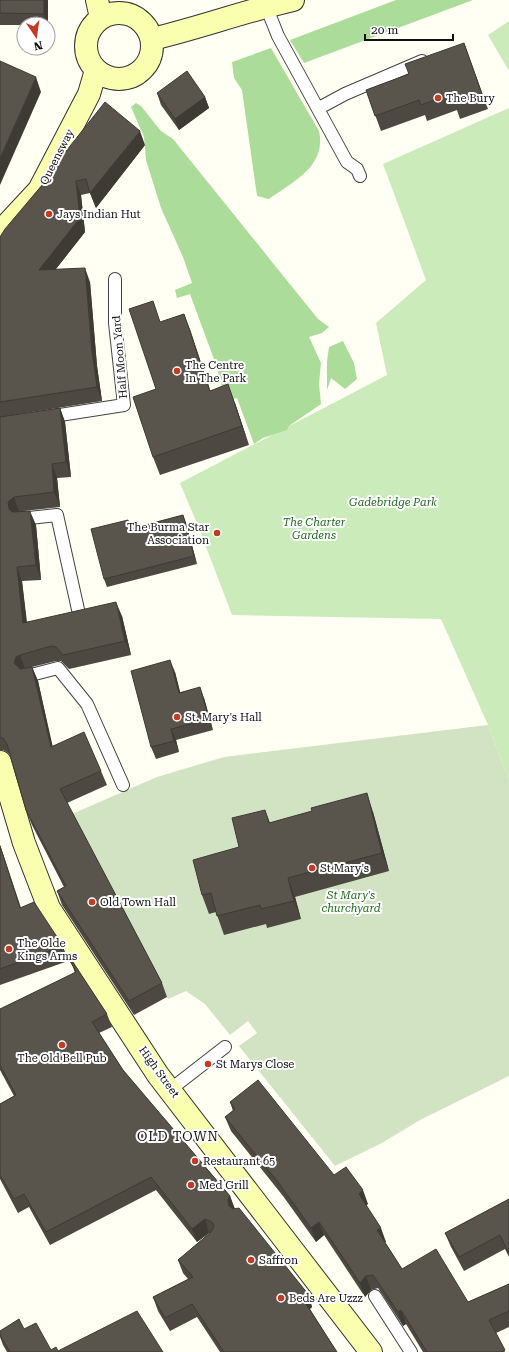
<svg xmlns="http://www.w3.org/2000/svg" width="509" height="1352" viewBox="0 0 509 1352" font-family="'Roboto Serif',serif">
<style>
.green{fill:#cbebbb}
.forest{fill:#acdc9a}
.cemetery{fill:#d2e3c3}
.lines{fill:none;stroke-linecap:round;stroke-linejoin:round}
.lane-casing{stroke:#434343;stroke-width:14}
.secondary-casing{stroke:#323232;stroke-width:24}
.lane{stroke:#fff;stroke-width:12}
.secondary{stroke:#f9ffae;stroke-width:22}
.wall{fill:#4d4841}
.shaded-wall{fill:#3e3b35}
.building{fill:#59544c;stroke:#3e3b35}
.poi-dot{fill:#c43a24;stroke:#fff;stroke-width:1.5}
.labels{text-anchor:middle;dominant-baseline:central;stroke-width:4;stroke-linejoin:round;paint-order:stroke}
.poi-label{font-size:11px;fill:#101010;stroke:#fff;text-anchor:start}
.street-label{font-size:11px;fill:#101010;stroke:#fff}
.park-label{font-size:11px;font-style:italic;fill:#206b1e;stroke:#fff}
.quarter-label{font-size:13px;letter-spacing:1px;fill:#101010;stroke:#fff}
</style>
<rect width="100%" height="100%" fill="#fffff3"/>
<!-- green -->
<path class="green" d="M509,21V71L488,35Z
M509,108V780L488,725L441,619L232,615L200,531L180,483L387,375L376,323L426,280L383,164Z"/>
<!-- forest -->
<path class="forest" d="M396,0H473L304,63L290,40Z
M271,48L319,131C327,166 293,182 269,199L257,196L242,90L234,78L232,62Z
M136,103L141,106L161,131L173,139L318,319L329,327L322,333L309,337L321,363L319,384L321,404L289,426L287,430L263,438L254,444L237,398L226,401L215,362L190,294L177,298L175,290L192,283L183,257L161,208L146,160L144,137L131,107Z
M343,341L354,363L357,379L345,389L331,378L327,390V361L329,347Z"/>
<!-- cemetery -->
<path class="cemetery" d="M488,725L509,780V1076L420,1120L382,1143L335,1166L239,1046L257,1033L248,1021L230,1035L205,1004L186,991L168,999L72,814L157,777L224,757Z"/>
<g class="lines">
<defs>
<path id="lane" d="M266,6L278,36L347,162L357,169L360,176
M319,108L345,94L422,61
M47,417L124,405L115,323V279
M20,519L57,515L79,614
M27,676L58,668L87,704L123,785
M171,1089L225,1047
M375,1296L411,1352"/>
<path id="secondary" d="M97,0L101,18
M86 46a33 33 0 1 1 66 0a33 33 0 1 1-66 0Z
M152,39C199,28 245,11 293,0
M0,232L39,190L89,94L96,70
M0,762L24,843L49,908L158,1075L371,1352"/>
</defs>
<!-- lane casing -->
<use href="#lane" class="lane-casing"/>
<!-- secondary casing -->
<use href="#secondary" class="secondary-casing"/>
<!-- lane -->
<use href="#lane" class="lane"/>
<!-- secondary -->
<use href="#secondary" class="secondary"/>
</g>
<!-- wall -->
<path class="wall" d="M0,0H48V24H24V25H0Z
M464,43L488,109L460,119L457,110L427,121L425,115L381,131L366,90L409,74Z
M157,93L205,97L209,108L179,130L161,105Z
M145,145L96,208L90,193L81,195L85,232L56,269L90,282L97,366L102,401L0,417V237L43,184Z
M184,314L210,390L235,403L249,445L160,475L153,457L156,389Z
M60,408L65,422L71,477L57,478L60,507L24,511L36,525L41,580L22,581L27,622L122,616L131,655L69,669L61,661H56L32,667L38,681L52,746L101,771L107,785L67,803L162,983L167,997L134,1015L62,905L57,891L64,887L32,825L26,810L10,755L8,753L3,750L0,751V417Z
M183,515L186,523L197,564L107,587L104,579L131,529Z
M175,672L180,692L204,698L213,730L176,740L179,752L156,759L151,747Z
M373,812L389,871L295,897L301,919L267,928L266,924L224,935L216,912L209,914L202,895L239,847L270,823Z
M0,845L21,908L63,946L68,961L0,985Z
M69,956L107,1014L112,1027L99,1033L123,1070L230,1196L235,1209L308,1294L312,1307L310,1309L337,1352H220L197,1317L170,1331L158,1311L153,1297L188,1279L183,1273L178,1260L210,1233H209L197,1242L156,1190L50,1245L29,1207L18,1213L0,1179V1104L14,1096L0,1070V1009L75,973Z
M230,1102L334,1175L368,1204L366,1205L386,1242H385L402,1269L468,1302L509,1284V1327L496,1333L505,1352H423L406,1324L403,1326L378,1288L371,1290L365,1297L324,1235L316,1242L283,1196L231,1131L225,1117L233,1111Z
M509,1199V1257L505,1249L464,1271L451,1247L445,1233Z
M24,1329L51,1350L58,1351L163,1352H7L3,1345L0,1337V1331Z"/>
<!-- shaded-wall -->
<path class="shaded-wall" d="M44,0H48V24H47L44,14Z
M36,77L41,92L0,185V158Z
M205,97L209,108L179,130L175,119Z
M140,131L145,145L96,208L90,193Z
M76,181L81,195L85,232L44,284L39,270Z
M85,268L90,282L97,366L102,401L97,387L92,351Z
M184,314L191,332L216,409L210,391Z
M228,384L235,403L249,445L242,426Z
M60,408L65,422L71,477L66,462Z
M52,464L57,478L60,507L54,492Z
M14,497L19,512L14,523L9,509L8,502Z
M30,511L36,525L41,580L36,565Z
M183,515L186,523L197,564L194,556Z
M17,567L22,581L28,637L23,623Z
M116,602L122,616L131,655L125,641Z
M20,655L25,669L22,671L14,663L16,657Z
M170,660L175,672L183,704L179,693Z
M32,667L38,681L56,761L51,747Z
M200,687L204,698L213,730L209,719Z
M171,729L176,740L179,752L174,741Z
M367,793L373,812L389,871L382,853Z
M265,810L272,828L269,823Z
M0,845L26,923L0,846Z
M288,878L295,897L301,919L294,901Z
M363,1190L368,1204L364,1207L359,1194Z
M230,1196L235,1210L234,1220L229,1206L228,1200Z
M205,1219L209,1233L197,1242L192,1229Z
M319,1222L324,1235L316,1242L311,1228Z
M381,1228L386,1242L382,1244L377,1230Z
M366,1276L371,1290L365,1297L360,1283Z
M308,1294L312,1307L307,1311L302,1298Z
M401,1310L406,1324L403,1326L398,1312Z"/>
<!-- building -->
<path class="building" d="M0,0H44V14L0,13Z
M464,43L482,94L454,103L451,94L421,105L419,100L375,116L366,90L409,74L405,64Z
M0,61L36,77L0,158Z
M187,71L205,97L175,119L157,93Z
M105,102L140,131L90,193L86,179L76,181L80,218L39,270L85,268L92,351L97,387L0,402V237L5,229L43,184L51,170Z
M153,301L160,322L184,314L210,391L228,384L242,426L153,457L133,397L156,389L129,309Z
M60,408L66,462L52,464L54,492L14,497L8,502L9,509L12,512L30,511L36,565L17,567L23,623L116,602L125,641L63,655L56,647L51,646L20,655L16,657L14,663L20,669L32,667L51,747L84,732L101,771L60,789L162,983L129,1001L57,891L66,886L26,810L7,744L3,738L0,737V417Z
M183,515L194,556L104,579L91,529L128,520L130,529Z
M170,660L179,693L200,687L209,719L171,729L174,741L151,747L131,671Z
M367,793L382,853L288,878L294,901L261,909L260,905L217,916L211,893L202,895L193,860L239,847L232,818L265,810L269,823L312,811L311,808Z
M0,846L20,908L34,902L63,946L0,969Z
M69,956L107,1014L92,1022L123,1070L230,1196L228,1200L229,1206L233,1209L239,1208L308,1294L302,1298L337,1352H224L192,1304L165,1318L153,1297L193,1277L178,1260L211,1232L214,1226L212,1222L205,1219L192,1229L151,1177L46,1232L24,1194L14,1199L0,1175V1104L16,1095L0,1065V1009L76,972Z
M258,1080L334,1175L346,1167L363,1190L359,1194L381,1228L377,1230L402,1269L436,1249L468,1302L509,1284V1311L489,1320L505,1350L501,1352H427L401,1310L398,1312L373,1275L366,1276L360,1283L319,1222L311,1228L278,1182L225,1117L235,1109L230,1102Z
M509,1199V1254L500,1235L459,1257L445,1233Z
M137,1311L163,1352H10L0,1335V1331L19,1319L24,1329L36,1323L51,1350L56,1347L58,1351Z"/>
<!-- markers -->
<g class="poi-dot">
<circle cx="438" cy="98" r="4"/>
<circle cx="49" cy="214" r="4"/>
<circle cx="177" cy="371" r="4"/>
<circle cx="217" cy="533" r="4"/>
<circle cx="177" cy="717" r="4"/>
<circle cx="312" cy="868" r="4"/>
<circle cx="92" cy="902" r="4"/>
<circle cx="9" cy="949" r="4"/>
<circle cx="62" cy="1045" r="4"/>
<circle cx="208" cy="1064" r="4"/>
<circle cx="195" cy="1161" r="4"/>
<circle cx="191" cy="1185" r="4"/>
<circle cx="251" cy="1260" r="4"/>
<circle cx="281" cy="1298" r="4"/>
</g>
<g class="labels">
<!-- poi labels -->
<g class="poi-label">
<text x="446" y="98">The Bury</text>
<text x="57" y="214">Jays Indian Hut</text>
<text x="185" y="365">The Centre<tspan x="185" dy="13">In The Park</tspan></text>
<text x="209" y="527" text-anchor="end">The Burma Star<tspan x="209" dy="13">Association</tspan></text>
<text x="185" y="717">St. Mary's Hall</text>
<text x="320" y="868">St Mary's</text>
<text x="100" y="902">Old Town Hall</text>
<text x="17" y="943">The Olde<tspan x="17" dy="13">Kings Arms</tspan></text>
<text x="62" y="1058" text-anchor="middle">The Old Bell Pub</text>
<text x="216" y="1064">St Marys Close</text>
<text x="203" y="1161">Restaurant 65</text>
<text x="199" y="1185">Med Grill</text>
<text x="259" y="1260">Saffron</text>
<text x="289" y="1298">Beds Are Uzzz</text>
</g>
<!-- street labels -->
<g class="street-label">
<text transform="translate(57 157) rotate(-63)">Queensway</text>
<text transform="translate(120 357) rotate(-95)">Half Moon Yard</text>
<text transform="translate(159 1072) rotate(54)">High Street</text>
</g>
<!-- park labels -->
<g class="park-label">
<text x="393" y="502">Gadebridge Park</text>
<text x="314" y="522">The Charter<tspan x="314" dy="13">Gardens</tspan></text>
<text x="351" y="895">St Mary's<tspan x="351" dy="13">churchyard</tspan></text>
</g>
<!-- quarter labels -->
<g class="quarter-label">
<text x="178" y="1136">OLD TOWN</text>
</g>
</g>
<!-- north arrow -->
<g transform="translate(36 36) rotate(167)"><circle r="19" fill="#ffffff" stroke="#9f9f9f"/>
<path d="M0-3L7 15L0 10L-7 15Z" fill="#c43a24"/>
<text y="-6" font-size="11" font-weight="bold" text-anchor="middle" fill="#101010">N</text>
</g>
<!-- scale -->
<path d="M365 34v6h88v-6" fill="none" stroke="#101010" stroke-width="2"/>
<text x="371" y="34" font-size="12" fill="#101010" stroke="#ffffff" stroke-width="3" paint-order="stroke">20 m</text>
</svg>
